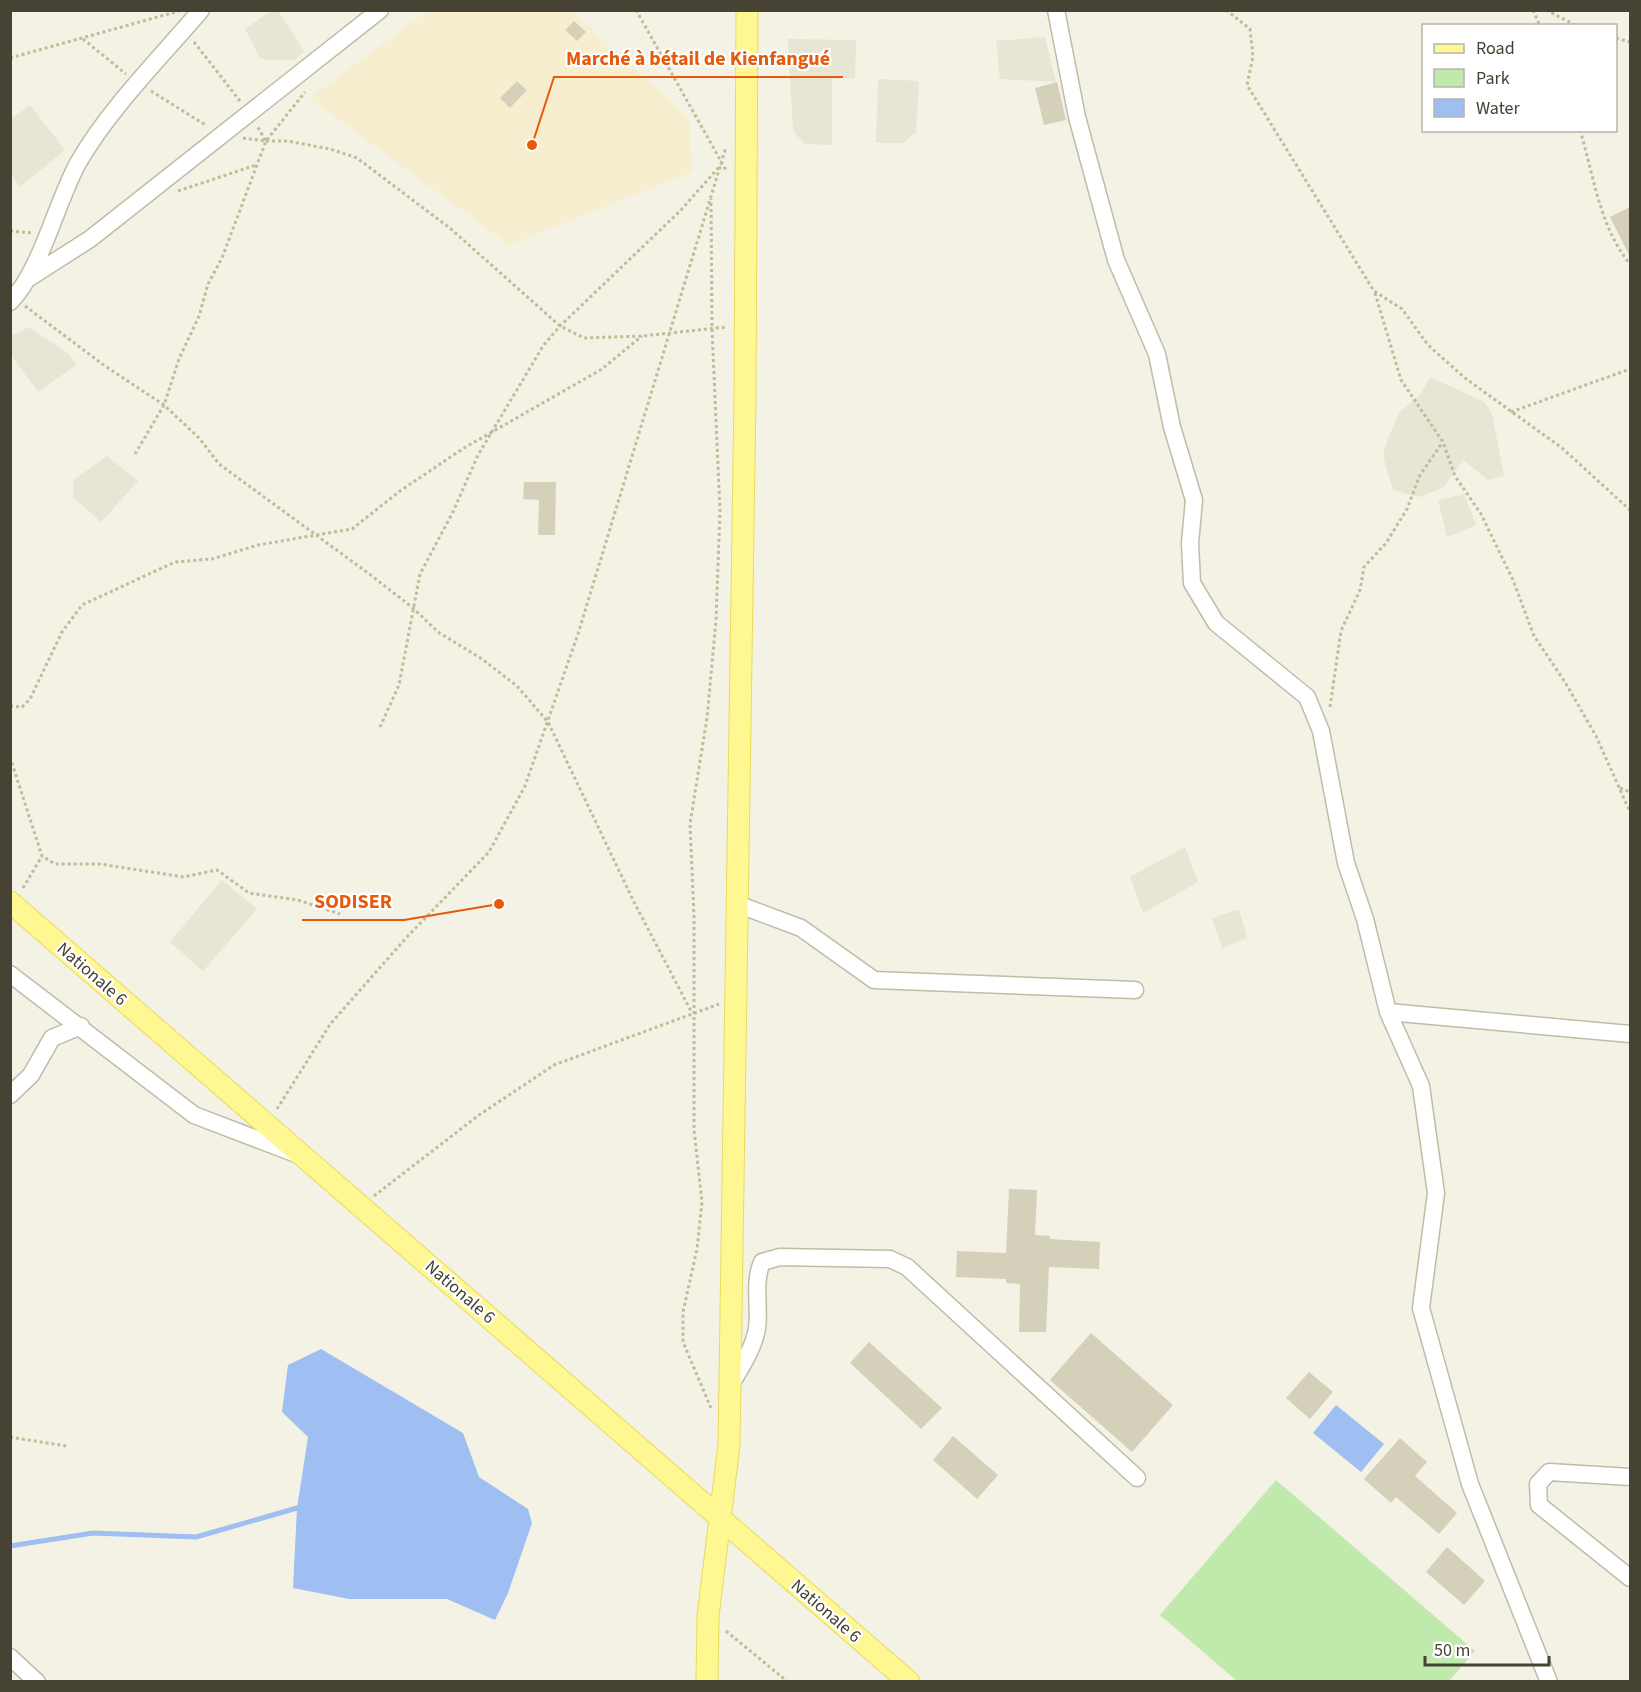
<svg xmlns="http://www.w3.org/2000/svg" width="1641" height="1692" viewBox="0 0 1641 1692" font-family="'Source Sans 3',sans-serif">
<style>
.residential{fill:#e7e5d3}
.commercial{fill:#f6eecf}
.park{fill:#c0e9ac}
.water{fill:#9fbef2}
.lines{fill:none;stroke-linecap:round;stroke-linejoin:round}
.stream{stroke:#9fbef2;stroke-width:5}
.building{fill:#d5d0ba}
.minor-casing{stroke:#bfbca7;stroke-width:19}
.major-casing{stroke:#e7dc5f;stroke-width:23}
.path{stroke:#c1bb98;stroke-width:3;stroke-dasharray:3 3;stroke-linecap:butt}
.minor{stroke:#fff;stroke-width:16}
.major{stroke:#fff892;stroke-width:21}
.labels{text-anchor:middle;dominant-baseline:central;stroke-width:4.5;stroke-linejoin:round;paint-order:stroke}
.street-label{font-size:18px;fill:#464334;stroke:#fff}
.leader{fill:none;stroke:#e8590c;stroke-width:2}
.callout-dot{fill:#e8590c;stroke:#fff;stroke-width:2}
.callout-label{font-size:20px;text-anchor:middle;font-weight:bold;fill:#e8590c;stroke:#fff;stroke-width:4.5;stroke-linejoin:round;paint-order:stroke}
</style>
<rect width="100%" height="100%" fill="#f3f2e5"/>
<!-- residential -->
<path class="residential" d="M271,11H278L304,51L295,60H267L259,57L245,29Z
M1045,37L1056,82L1000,79L996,41Z
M788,39L856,40L855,78L832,79V145L805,144L793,131Z
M878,79L919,81L916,132L903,143H876Z
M30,105L65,150L20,187L11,174V119Z
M29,327L69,354L76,365L38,392L11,355V336Z
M1430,377L1484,402L1492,414L1504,476L1488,480L1463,460L1443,488L1419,497L1393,490L1383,456L1387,440L1400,412L1420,395Z
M107,456L138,481L101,522L73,497L74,480Z
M1464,494L1476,525L1447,537L1438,500Z
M1185,847L1198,882L1143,913L1130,877Z
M222,880L257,909L203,971L170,942Z
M1239,909L1247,938L1222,948L1212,918Z"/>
<!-- commercial -->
<path class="commercial" d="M428,11H571L689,118L692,172L509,245L309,98Z"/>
<!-- park -->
<path class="park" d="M1276,1480L1475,1651L1449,1681H1237L1160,1615Z"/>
<!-- water -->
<path class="water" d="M321,1349L463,1433L479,1477L528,1509L532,1523L508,1593L495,1620L447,1599H349L293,1588L297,1508L308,1437L282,1412L288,1365Z
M1336,1405L1384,1444L1361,1472L1313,1433Z"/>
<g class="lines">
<!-- stream -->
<path class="stream" d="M10,1546L93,1533L196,1537L297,1508"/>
</g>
<!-- building -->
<path class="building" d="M574,21L586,32L577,41L565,30Z
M517,81L527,90L510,108L500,98Z
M1057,82L1066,120L1044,125L1035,88Z
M1630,207V257L1610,217Z
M524,482H556L555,535H538L539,500L523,499Z
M1009,1189L1037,1190L1035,1235L1050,1236V1239L1100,1242L1099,1269L1049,1267L1046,1332H1019L1020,1284L1006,1283V1279L956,1277L957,1251L1006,1253Z
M1091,1333L1173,1405L1132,1452L1050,1380Z
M869,1342L942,1408L921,1429L850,1363Z
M1309,1372L1333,1392L1310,1419L1286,1398Z
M953,1436L998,1475L977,1499L933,1460Z
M1400,1438L1427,1462L1415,1476L1457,1513L1439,1534L1396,1497L1391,1503L1364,1479Z
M1447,1547L1485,1581L1464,1605L1426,1572Z"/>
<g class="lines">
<defs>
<path id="minor" d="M1056,10L1077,117L1116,260L1157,354L1172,427L1194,500L1190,543L1192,583L1216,623L1307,697L1321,731L1346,863L1365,919L1388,1012L1421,1086L1436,1193L1421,1308L1470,1484L1549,1682
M29,278L90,239L380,10
M10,302C41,271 56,203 78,163C108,110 161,57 201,10
M737,904L801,928L874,980L1135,990
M10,974L194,1115L296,1154
M1388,1012L1630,1034
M10,1095L31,1075L52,1038L81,1026
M731,1384C741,1367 754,1348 757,1328C760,1307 753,1283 762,1262L780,1257L890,1259L907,1267L1137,1478
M1630,1477L1549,1472L1538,1484L1539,1505L1630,1578
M10,1657L37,1682"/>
<path id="major" d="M10,902L909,1682
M707,1682L708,1616L729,1445L745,396L747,10"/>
</defs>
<!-- minor casing -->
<use href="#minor" class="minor-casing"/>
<!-- major casing -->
<use href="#major" class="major-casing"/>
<!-- path -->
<path class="path" d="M636,10L726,170
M1226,10L1250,29L1253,56L1247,85L1374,291L1402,309L1428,345L1465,378L1562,448L1630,510
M1533,10L1540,26
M1546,10L1577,26
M1616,38L1630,42
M83,39L126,74
M194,42L240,101
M10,58L179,11
M151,91L207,126
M1580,130C1594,176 1599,226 1630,264
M243,138L266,141L257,126
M266,141H287L330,149L357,158L451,229L560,326L584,338L642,336L726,327
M178,191L256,165
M10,231L33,233
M1375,293L1401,380L1443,442L1455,476L1481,514L1513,580L1534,636L1565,682L1596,736L1630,812
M25,306L105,366L164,405L199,438L219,464L372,576L413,608L438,632L482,659L517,686L548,722L634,902L692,1013
M1511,412L1630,369
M135,454L164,405L179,359L199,316L208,284L222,258L266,141L305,92
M10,706L22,707L30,699L62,632L82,605L175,562L212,559L258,545L352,529L400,491L464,448L602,369L642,336
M1330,707L1341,631L1360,590L1364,567L1386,543L1407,509L1420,475L1442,443
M380,727L399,685L420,574L453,512L478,455L543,346L560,326L680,211L721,165
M10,757L42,856L55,864H100L184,877L217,870L249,893L298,900L340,914
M1620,788L1630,792
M23,888L42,856
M277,1109L331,1023L406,938L489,852L525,786L578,634L726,147
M374,1196L479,1115L554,1065L719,1004
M711,1408L683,1342V1312L697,1249L702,1202L694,1130V917L690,824L707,718L716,620L720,511L712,329L711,199
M10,1437L66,1446
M726,1631L788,1682"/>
<!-- minor -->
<use href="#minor" class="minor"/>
<!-- major -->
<use href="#major" class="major"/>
</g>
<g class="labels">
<!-- street labels -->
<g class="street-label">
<text transform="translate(92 974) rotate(41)">Nationale 6</text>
<text transform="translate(460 1292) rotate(41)">Nationale 6</text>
<text transform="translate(826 1611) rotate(41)">Nationale 6</text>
</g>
</g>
<!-- callouts -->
<path class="leader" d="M532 145L554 77H843M499 904L404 920H302"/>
<g class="callout-dot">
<circle cx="532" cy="145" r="6"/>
<circle cx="499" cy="904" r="6"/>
</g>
<g class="callout-label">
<text x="698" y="65">Marché à bétail de Kienfangué</text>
<text x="353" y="908">SODISER</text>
</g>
<!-- border -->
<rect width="1641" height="1692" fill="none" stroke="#464334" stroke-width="24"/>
<!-- legend -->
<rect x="1422" y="24" width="195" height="108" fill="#ffffff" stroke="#b5b4ae" stroke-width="1.5"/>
<rect x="1434" y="44" width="30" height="9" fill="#fff892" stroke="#b5b4ae" stroke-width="1.5"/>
<text x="1476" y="54" font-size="18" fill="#464334">Road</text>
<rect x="1434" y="69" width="30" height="18" fill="#c0e9ac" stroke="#b5b4ae" stroke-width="1.5"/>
<text x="1476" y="84" font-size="18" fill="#464334">Park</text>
<rect x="1434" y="99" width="30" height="18" fill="#9fbef2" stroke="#b5b4ae" stroke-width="1.5"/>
<text x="1476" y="114" font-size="18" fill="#464334">Water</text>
<!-- scale -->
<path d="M1425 1656v9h124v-9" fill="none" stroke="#464334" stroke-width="3"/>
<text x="1434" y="1656" font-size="18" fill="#464334" stroke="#ffffff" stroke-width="4.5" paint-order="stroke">50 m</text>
</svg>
